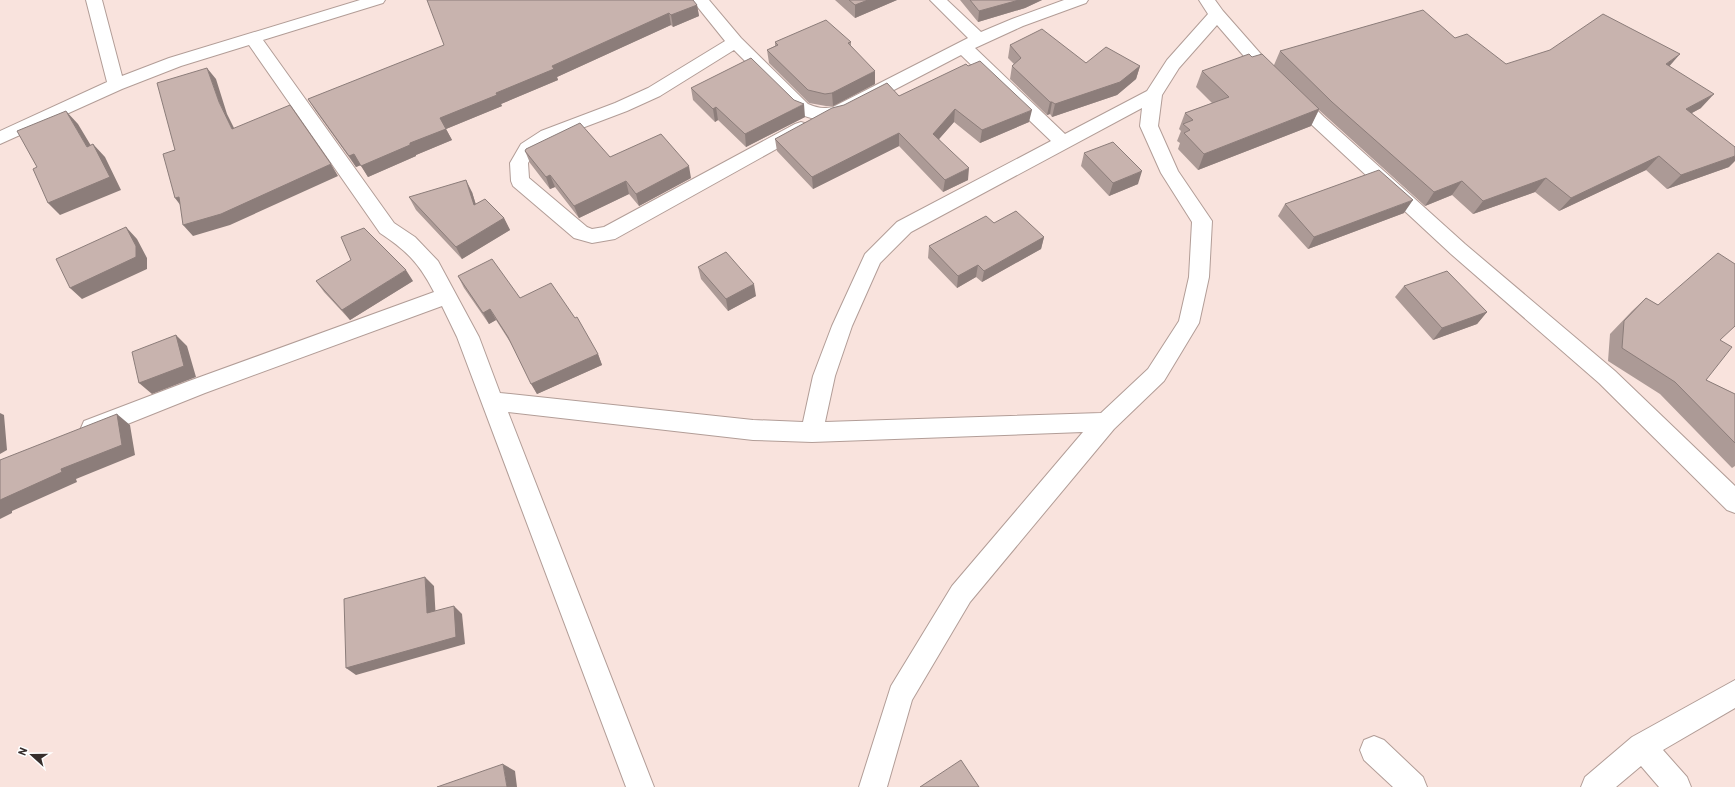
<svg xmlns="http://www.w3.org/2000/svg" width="1735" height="787" viewBox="0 0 1735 787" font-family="Barlow,sans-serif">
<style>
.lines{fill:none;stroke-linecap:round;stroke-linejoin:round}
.minor-casing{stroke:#b29d97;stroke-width:2}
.minor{fill:#fff;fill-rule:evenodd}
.wall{fill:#ac9a96}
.shaded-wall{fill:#8c7d7a}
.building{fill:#c8b3ae;stroke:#8c7d7a}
</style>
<rect width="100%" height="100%" fill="#f9e3dd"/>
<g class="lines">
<defs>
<path id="minor" d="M86,0H102L122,76L169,58L360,0H385L383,3L263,40L394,223L415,237L438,261L479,337L500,393L753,420L803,422L813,376L832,326L865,254L897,222L1051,141L961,55L844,116C826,121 812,121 796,112L734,50L660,96L627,111L553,139L534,153L528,163L529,178L587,227L592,229L604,227L795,124L801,122L807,124L810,128L807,132L615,239L592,243L574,238L513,186L511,181L510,163L521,144L541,131L615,103L648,88L725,41L692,0H709L741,38L808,104C817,108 823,109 833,107L968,38L930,0H947L981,32L1012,19L1064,0H1088L1086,3L1023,26L975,48L1065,134L1147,91L1167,60L1208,14L1199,0H1215L1223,11L1267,61L1324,117L1465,244L1615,371L1735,486V513L1727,510L1599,383L1451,254L1312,125L1255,69L1217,25L1179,68L1162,95L1158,126L1178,171L1212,221L1209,277L1199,323L1164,381L1114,429L970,602L912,700L887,787H859L891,686L952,586L1083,432L812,442L753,440L508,412L654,787H626L457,337L442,306L205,393L100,435L92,438L84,435L81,428L84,421L189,381L434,292C419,263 407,251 380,233L249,45L181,66L122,89L0,144V131L107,82ZM1142,108L1140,126L1161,173L1192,222L1189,277L1179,321L1148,369L1101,413L825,422L835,376L852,326L880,263L911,232Z
M1735,680V708L1663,750L1687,777L1691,787H1659L1641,766L1616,787H1581L1585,777L1632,737Z
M1374,736L1384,740L1423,777L1427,787H1393L1364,760L1360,750L1364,740Z"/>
</defs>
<!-- minor casing -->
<use href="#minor" class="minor-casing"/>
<!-- minor -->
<use href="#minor" class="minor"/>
</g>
<!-- wall -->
<path class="wall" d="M835,0H897L855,18Z
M960,0H1042L1025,8L978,22Z
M697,5L699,16L673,27L671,25L557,77L558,80L501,104L502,106L446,129L452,140L416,155V156L368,177L361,165L356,167L315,110L308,99Z
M1455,38L1506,64L1670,66L1701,108L1692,113L1729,167L1667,189L1646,170L1559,211L1535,192L1473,214L1452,195L1425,206L1319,110L1311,126L1198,170L1178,149L1180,143L1177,141L1181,131L1179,129L1185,113L1212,103L1196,87L1202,71L1274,65L1280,51Z
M775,42H851V46L875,84L833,106H826L809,103L769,63L767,50L775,46Z
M1010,45L1086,63L1140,66L1136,79L1117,95L1052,117L1050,114L1047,115L1010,79L1012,66L1014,64L1008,58Z
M691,88L805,117L746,147L718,120L715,122L693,100Z
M899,96L1029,122L980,143L954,122L939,139L968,180L943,192L899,146L813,189L777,151L775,139Z
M525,151L610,157L691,178L639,206L629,194L579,218L555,187L550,189L530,163Z
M1084,153L1138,184L1109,196L1081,166Z
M472,192L476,205L504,218L510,230L462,259L416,210L409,197Z
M1285,204L1404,213L1308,249L1278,216Z
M994,223L1044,237L1041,249L982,282L976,277L957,288L928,258L929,246Z
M698,267L756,296L728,311L701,279Z
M458,276L520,298L598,354L602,365L537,394L512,345L496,320L489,324L464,288Z
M316,281H413L350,320L324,292Z
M1404,286L1487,312L1477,324L1433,340L1395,297Z
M1646,298L1658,305L1720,340L1706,380L1735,394V466L1732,468L1660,394L1608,361L1610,334L1632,311Z"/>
<!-- shaded-wall -->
<path class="shaded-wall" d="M868,0H897L855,18V5Z
M1019,0H1042L1025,8L978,22L979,11Z
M697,5L699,16L673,27L671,15Z
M669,13L671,25L557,77L558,80L501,104L502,106L446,129L452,140L416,155V156L368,177L361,166L410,143L440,118L552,66Z
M1680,54L1667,69L1666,64Z
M1140,66L1136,79L1117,95L1052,117L1055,104Z
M207,68L216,79L227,114L240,140L232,129L219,102Z
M875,71V84L833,106L832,93Z
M1714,94L1701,108L1673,123L1686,109Z
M1050,102H1052L1050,114L1047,115Z
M804,104L805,117L746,147L745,134Z
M716,107L718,120L715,122L713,109Z
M955,109L954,122L932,147L933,134Z
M1319,109L1311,126L1198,170L1204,154Z
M1032,110L1029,122L980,143L982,130Z
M66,111L78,124L99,159L87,147Z
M899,133V146L813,189L812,177Z
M93,144L105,157L121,190L60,215L48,203Z
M354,154L361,165L356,167L349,156Z
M1659,156L1646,170L1559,211L1571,198Z
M1735,156V161L1729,167L1667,189L1681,175Z
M331,164L338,176L230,225L193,236L183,225Z
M689,166L691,178L639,206L636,194Z
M969,168L968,180L943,192L945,180Z
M1142,171L1138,184L1109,196L1113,183Z
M550,175L555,187L550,189L546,177Z
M1546,178L1535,192L1473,214L1483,201Z
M466,180L472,192L480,218L474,205Z
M626,181L629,194L579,218L574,206Z
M1462,181L1452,195L1425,206L1434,192Z
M179,197L184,210L175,198Z
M1413,200L1404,213L1308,249L1314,237Z
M504,218L510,230L462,259L456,247Z
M126,227L137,239L147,258V269L82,299L70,288Z
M1044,237L1041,249L982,282L984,271Z
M978,265L976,277L957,288L958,276Z
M406,270L413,281L350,320L342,310Z
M754,284L756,296L728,311L726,299Z
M490,309L496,320L489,324L483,313Z
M1487,312L1477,324L1433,340L1442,328Z
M176,335L187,346L196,377L152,394L139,383Z
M598,354L602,365L537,394L531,384Z
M0,413L4,415L7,450L0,454Z
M117,414L130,425L135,455L76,479L77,482L12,511V513L0,519V500Z
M425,577L434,586L436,621L427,613Z
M454,606L462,614L465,644L356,675L346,668Z
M503,764L515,771L517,787H507Z"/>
<!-- building -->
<path class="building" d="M427,0H693L697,5L671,15L669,13L552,66L554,69L496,93L497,95L440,118L446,129L410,143V145L361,166L354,154L349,156L308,99L444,45Z
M849,0H868L855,5Z
M970,0H1019L979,11Z
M1423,10L1455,38L1467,34L1506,64L1550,50L1603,14L1680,54L1666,64L1714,94L1686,109L1735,147V156L1681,175L1659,156L1571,198L1546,178L1483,201L1462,181L1434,192L1332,102L1280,51Z
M826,20L851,42L848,43L875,71L832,93L825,94L808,90L767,50L778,45L775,42Z
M1042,29L1086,63L1106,47L1140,66L1120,82L1055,104L1052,102H1050L1012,66L1021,58L1010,45Z
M1249,54L1252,57L1262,54L1319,109L1204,154L1184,133L1190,130L1183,124L1193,120L1185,113L1229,97L1202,71Z
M751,58L794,100L804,104L745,134L716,107L713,109L691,88Z
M980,61L1032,110L982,130L955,109L933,134L969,168L945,180L899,133L812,177L775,139L832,108L844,105L887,83L899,96L966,64L968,66Z
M207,68L219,102L232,129L290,105L331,164L221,214L183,225L179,197L175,198L163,154L175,150L157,83Z
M66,111L87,147L93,144L110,177L48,203L33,169L37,167L17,131Z
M580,123L610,157L661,134L689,166L636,194L626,181L574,206L550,175L546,177L525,151L526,149Z
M1113,142L1142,171L1113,183L1084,153Z
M1379,170L1413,200L1314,237L1285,204Z
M466,180L474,205L485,199L504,218L456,247L409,197Z
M1016,211L1044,237L984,271L978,265L958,276L929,246L986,216L994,223Z
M126,227L136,246V257L70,288L56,259Z
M364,228L406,270L342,310L316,281L351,260L341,237Z
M726,252L754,284L726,299L698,267Z
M1718,253L1735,264V326L1720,340L1732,347L1706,380L1735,394V443L1675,382L1622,348L1624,321L1646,298L1658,305Z
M492,259L520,298L551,283L575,318L577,317L598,354L531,384L508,337L490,309L483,313L458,276Z
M1447,271L1487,312L1442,328L1404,286Z
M176,335L184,366L139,383L132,352Z
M117,414L122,445L61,469L62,472L0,500V460Z
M425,577L427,613L454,606L456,637L346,668L344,599Z
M961,760L979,787H920Z
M503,764L507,787H437Z"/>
<!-- north arrow -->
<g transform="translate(32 755) rotate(291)" stroke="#ffffff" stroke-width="3" paint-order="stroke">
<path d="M0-3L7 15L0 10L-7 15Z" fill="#372e2c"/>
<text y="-6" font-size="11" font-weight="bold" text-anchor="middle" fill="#372e2c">N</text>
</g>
</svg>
